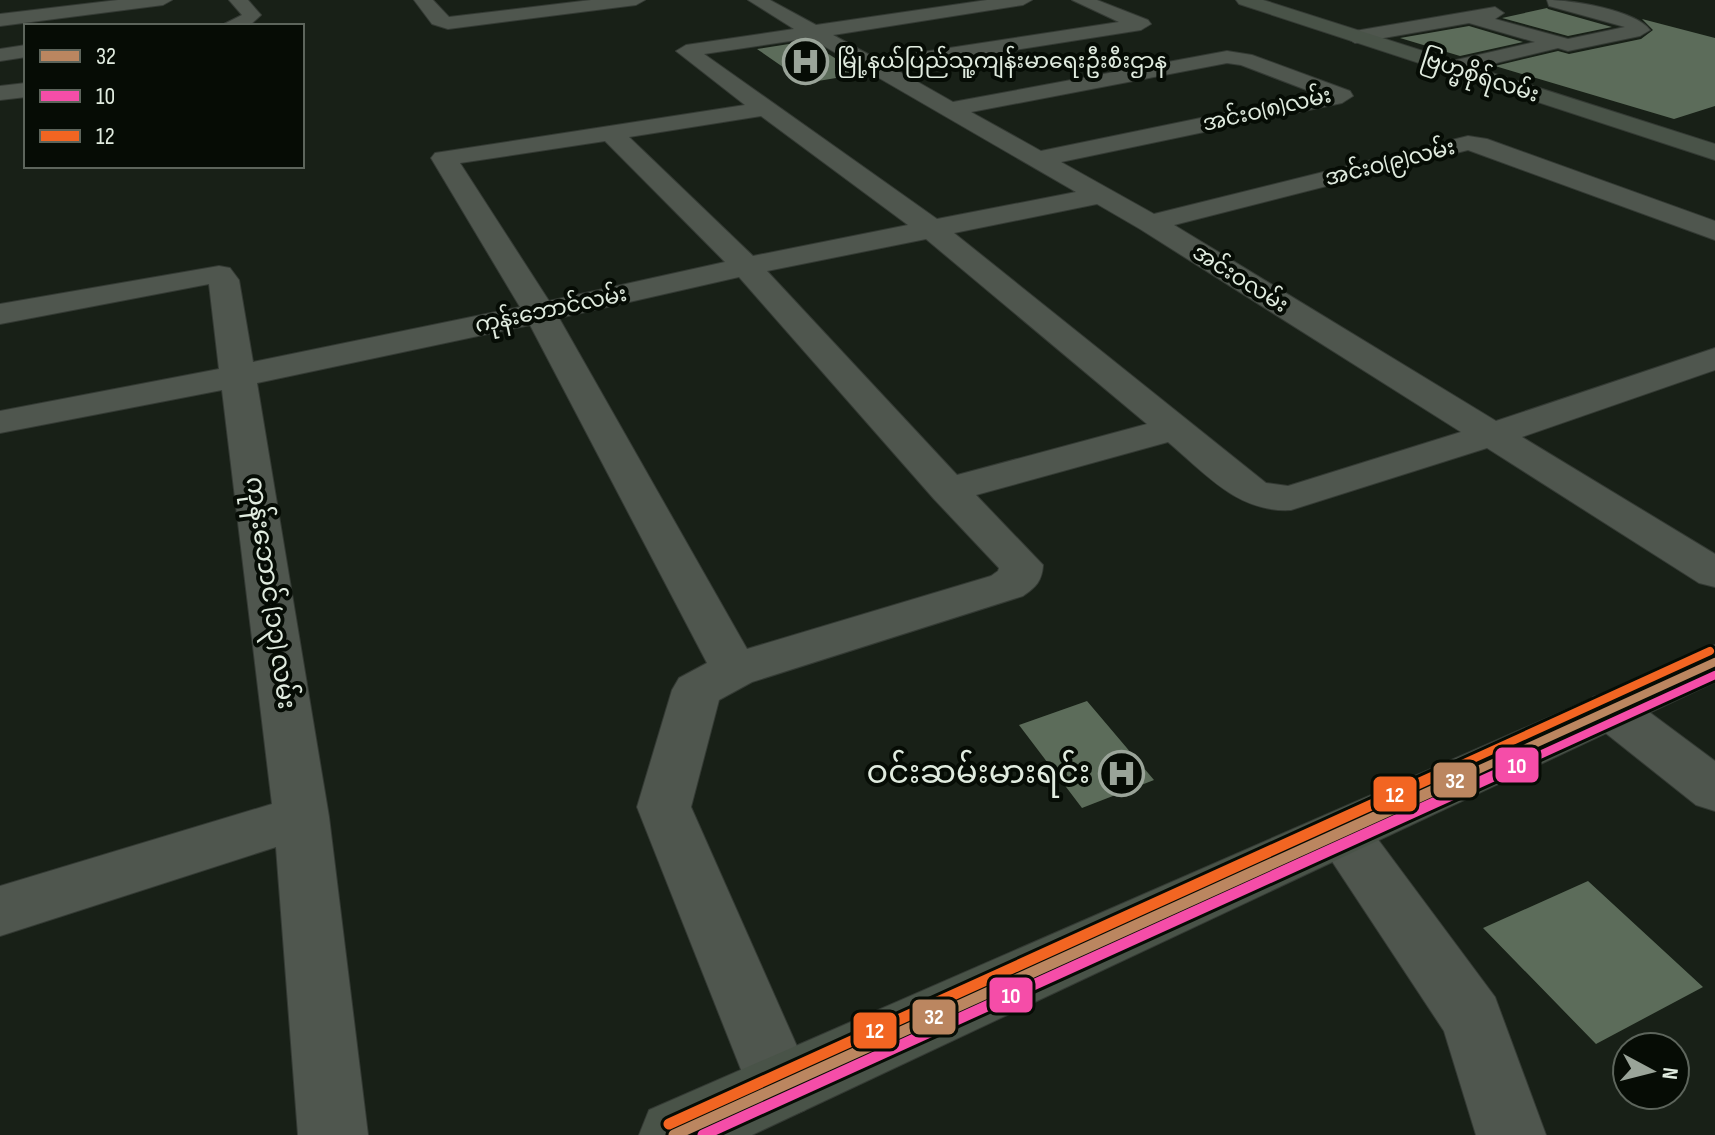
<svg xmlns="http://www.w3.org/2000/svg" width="1715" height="1135" viewBox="0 0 1715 1135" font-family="'Sofia Sans Condensed','Noto Sans Myanmar',sans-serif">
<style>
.building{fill:#5c6c5a}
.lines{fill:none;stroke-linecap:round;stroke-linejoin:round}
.minor-casing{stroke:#343a34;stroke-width:2}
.major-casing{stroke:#343a34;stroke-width:2}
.minor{fill:#4f564e;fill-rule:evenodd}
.major{fill:#495348;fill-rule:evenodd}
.bus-1-far1-casing{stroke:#060c05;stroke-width:14}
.bus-1-casing{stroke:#060c05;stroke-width:17}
.bus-2-far1-casing{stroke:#060c05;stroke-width:14}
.bus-2-casing{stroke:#060c05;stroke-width:17}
.bus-3-far1-casing{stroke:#060c05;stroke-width:14}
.bus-3-casing{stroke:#060c05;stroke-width:17}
.bus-1-far1{stroke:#bb8660;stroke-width:8}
.bus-1{stroke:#bb8660;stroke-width:11}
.bus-2-far1{stroke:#f54da8;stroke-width:8}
.bus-2{stroke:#f54da8;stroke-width:11}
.bus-3-far1{stroke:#f26522;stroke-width:8}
.bus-3{stroke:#f26522;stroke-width:11}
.labels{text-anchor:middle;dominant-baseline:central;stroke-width:8;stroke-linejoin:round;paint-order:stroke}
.far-poi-label{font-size:22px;fill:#e0ebdf;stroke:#060c05;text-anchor:start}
.far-street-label{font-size:22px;fill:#e0ebdf;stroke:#060c05}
.street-label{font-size:26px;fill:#e0ebdf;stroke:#060c05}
.near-poi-label{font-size:32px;fill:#e0ebdf;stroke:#060c05;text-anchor:end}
.line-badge{stroke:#060c05;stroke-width:3}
.badge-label{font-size:22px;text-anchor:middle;font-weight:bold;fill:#fff}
</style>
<rect width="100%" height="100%" fill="#182017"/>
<!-- building -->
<path class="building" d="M1547,8L1548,9L1612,27L1568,36L1502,18Z
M1642,19L1715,38V106L1674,119L1495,66L1558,51L1569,54L1641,39L1653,30Z
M1469,26L1523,42L1460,56L1400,38Z
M808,41L860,74L806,83L757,49Z
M1087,701L1154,780L1082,808L1019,725Z
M1588,881L1703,987L1596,1044L1483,928Z"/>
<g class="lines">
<defs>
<path id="minor" d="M118,0H172L163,5L0,26V14Z
M229,0H248L261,15L249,26H220L242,15Z
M414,0H433L449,17L591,0H645L636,5L448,29L432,24Z
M748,0H770L816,25L987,0H1032L1023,5L833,35L877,59L1119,22L1072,0H1097L1148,20L1151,24L1141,30L895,69L953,102L1227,51L1252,55L1350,91L1353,96L1342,103L1061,162L1154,214L1468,136L1487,139L1715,221V240L1468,150L1174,225L1496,421L1715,348V370L1522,437L1715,554V587L1699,583L1487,448L1291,510C1238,513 1206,474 1168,442L976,495L1043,565C1042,581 1036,587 1023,596L752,682L719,700L691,807L815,1087L805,1110L781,1120L757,1110L637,807L672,690L679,678L707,663L530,325L257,383L329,817L368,1135H298L276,847L0,936V886L272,804L222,390L0,433V411L219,369L209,284L0,324V304L219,266L230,268L239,280L253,362L520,307L431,158L435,153L745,105L676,51L686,45L794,29ZM810,38L1076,192L937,219L704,54ZM1227,63L1241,65L1317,94L1041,151L971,112ZM761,116L908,225L753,256L629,137ZM605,141L725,262L549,301L460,163ZM1097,204L1140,229L1461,432L1288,486L1266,483L954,233ZM926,239L1147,424L957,475L767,271ZM739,277L934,499L999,568L998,571L991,576L747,649L559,318Z
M1547,0C1572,0 1635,10 1650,30L1640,36L1568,51L1558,48L1451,74L1443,73L1440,68L1443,63L1535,42L1469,23L1355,43L1345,37L1355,31L1495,7L1504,13L1495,19L1568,39L1625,27L1549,6Z
M26,45V57L0,61V49Z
M26,83V97L0,100V86Z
M1611,692L1629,697L1715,761V811L1696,805L1593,723L1586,710L1593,697Z
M1342,811L1362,818L1495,997L1546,1135H1476L1444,1031L1314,834L1322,818Z"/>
<path id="major" d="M1236,0H1263L1715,144V160L1239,4Z
M1715,645V682L752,1135H639L649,1110Z"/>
</defs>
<!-- minor casing -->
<use href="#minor" class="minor-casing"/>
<!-- major casing -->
<use href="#major" class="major-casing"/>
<!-- minor -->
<use href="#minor" class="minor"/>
<!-- major -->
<use href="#major" class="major"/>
<defs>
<path id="bus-1-far1" d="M1469,774L1715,662"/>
<path id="bus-1" d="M674,1135L1474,772"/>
<path id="bus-2-far1" d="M1498,774L1715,675"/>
<path id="bus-2" d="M703,1135L1502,772"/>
<path id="bus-3-far1" d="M1440,774L1710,651"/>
<path id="bus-3" d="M669,1124L1444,772"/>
</defs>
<!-- bus-1-far1 casing -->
<use href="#bus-1-far1" class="bus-1-far1-casing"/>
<!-- bus-1 casing -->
<use href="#bus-1" class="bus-1-casing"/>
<!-- bus-2-far1 casing -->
<use href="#bus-2-far1" class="bus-2-far1-casing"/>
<!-- bus-2 casing -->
<use href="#bus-2" class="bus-2-casing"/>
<!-- bus-3-far1 casing -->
<use href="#bus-3-far1" class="bus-3-far1-casing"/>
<!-- bus-3 casing -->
<use href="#bus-3" class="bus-3-casing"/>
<!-- bus-1-far1 -->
<use href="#bus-1-far1" class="bus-1-far1"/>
<!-- bus-1 -->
<use href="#bus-1" class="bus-1"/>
<!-- bus-2-far1 -->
<use href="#bus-2-far1" class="bus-2-far1"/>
<!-- bus-2 -->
<use href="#bus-2" class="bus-2"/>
<!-- bus-3-far1 -->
<use href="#bus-3-far1" class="bus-3-far1"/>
<!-- bus-3 -->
<use href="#bus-3" class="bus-3"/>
</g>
<!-- icons -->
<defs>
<symbol id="hospital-ring" viewBox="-11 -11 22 22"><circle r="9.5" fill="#060c05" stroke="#9aa499" stroke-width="1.5"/><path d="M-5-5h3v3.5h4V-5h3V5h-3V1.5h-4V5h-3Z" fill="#9aa499"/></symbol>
</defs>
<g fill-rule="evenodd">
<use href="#hospital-ring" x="780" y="36" width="51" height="51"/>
<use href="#hospital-ring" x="1096" y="748" width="51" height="51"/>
</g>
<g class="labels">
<!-- far-poi labels -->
<g class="far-poi-label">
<text x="837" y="61">မြို့နယ်ပြည်သူ့ကျန်းမာရေးဦးစီးဌာန</text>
</g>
<!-- far-street labels -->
<g class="far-street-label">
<text transform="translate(1480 77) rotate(18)">ဗြဟ္မစိုရ်လမ်း</text>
<text transform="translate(1267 110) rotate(-13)">အင်းဝ(၈)လမ်း</text>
<text transform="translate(1390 163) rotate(-14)">အင်းဝ(၉)လမ်း</text>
<text transform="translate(1240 279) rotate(32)">အင်းဝလမ်း</text>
<text transform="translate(551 310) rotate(-12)">ကုန်းဘောင်လမ်း</text>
</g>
<!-- street labels -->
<g class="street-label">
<text transform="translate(270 593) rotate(82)">ကုန်းဘောင် (၁၃) လမ်း</text>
</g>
<!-- near-poi labels -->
<g class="near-poi-label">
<text x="1090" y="773">ဝင်းဆမ်းမားရင်း</text>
</g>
</g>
<g class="line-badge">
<rect x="1494" y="746" width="46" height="38" rx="8" fill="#f54da8"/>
<rect x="1432" y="761" width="46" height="38" rx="8" fill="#bb8660"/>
<rect x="1372" y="775" width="46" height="38" rx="8" fill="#f26522"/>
<rect x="988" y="976" width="46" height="38" rx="8" fill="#f54da8"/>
<rect x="911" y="998" width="46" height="38" rx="8" fill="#bb8660"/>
<rect x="852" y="1011" width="46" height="39" rx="8" fill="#f26522"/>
</g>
<g class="badge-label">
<text x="1517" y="773">10</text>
<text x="1455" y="788">32</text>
<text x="1395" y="802">12</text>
<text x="1011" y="1003">10</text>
<text x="934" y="1024">32</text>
<text x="875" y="1038">12</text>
</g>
<!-- legend -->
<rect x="24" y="24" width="280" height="144" fill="#060c05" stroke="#5d655c" stroke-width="2"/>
<rect x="40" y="50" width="40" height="12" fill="#bb8660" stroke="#5d655c" stroke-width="2"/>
<text x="96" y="64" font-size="24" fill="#e0ebdf">32</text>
<rect x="40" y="90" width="40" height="12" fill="#f54da8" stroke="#5d655c" stroke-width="2"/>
<text x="96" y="104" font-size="24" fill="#e0ebdf">10</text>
<rect x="40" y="130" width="40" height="12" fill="#f26522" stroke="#5d655c" stroke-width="2"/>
<text x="96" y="144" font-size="24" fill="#e0ebdf">12</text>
<!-- north arrow -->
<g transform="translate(1651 1071) rotate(97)"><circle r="38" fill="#060c05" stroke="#5d655c" stroke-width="2"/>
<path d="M0-6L14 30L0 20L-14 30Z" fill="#9aa499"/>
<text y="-12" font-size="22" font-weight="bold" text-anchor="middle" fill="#e0ebdf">N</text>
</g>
</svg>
